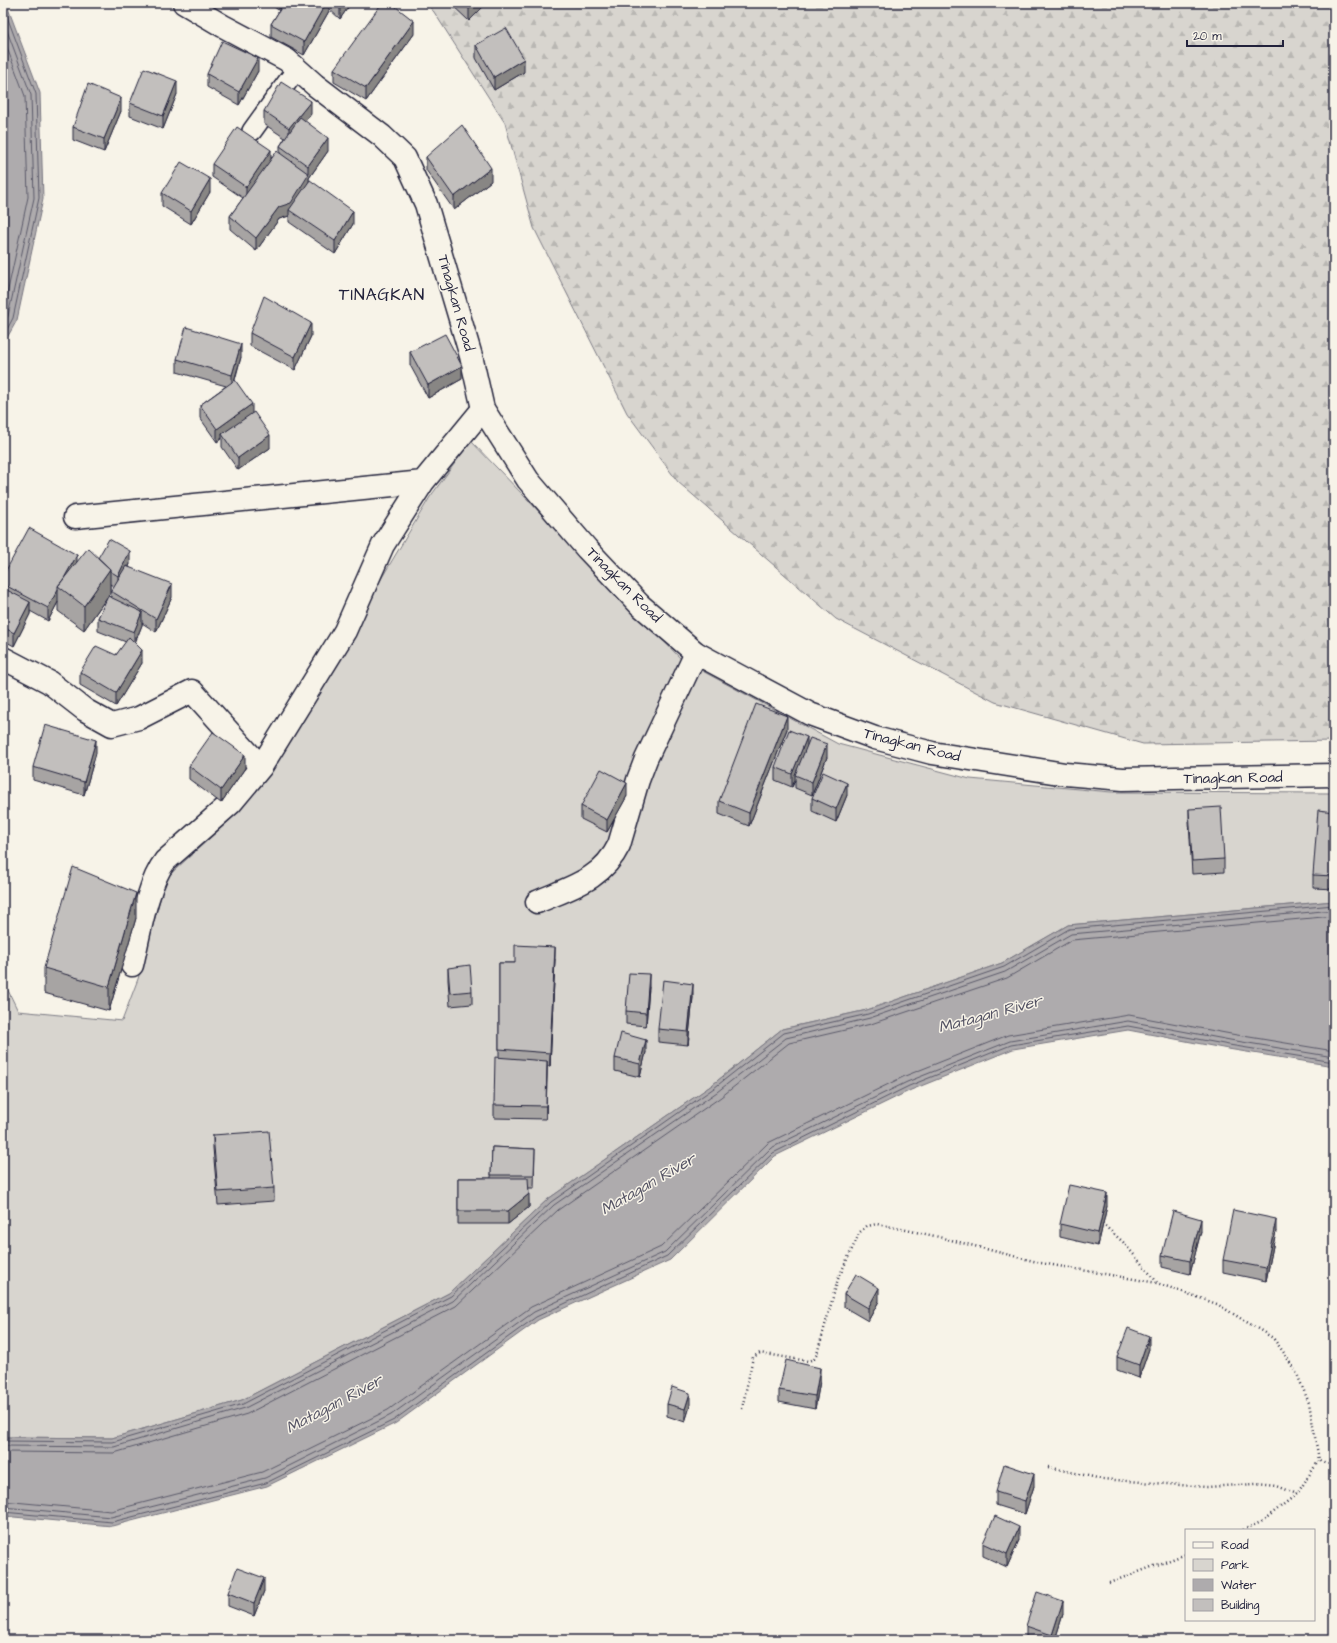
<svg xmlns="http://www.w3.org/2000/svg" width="1337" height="1643" viewBox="0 0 1337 1643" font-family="'Architects Daughter',sans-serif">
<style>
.green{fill:#d8d5cf;stroke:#7d7c85}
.forest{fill:url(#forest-firs);stroke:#7d7c85}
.water{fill:#aeabad;stroke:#76747f}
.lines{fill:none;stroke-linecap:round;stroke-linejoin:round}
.shore{stroke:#5a5969;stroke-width:1}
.lane-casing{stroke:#22223b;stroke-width:22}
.street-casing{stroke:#22223b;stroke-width:25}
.secondary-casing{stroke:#22223b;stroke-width:25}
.path{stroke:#22223b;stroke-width:2.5;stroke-dasharray:1 3;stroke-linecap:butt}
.lane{stroke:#f7f3e8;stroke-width:19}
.street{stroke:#f7f3e8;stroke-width:22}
.secondary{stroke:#f7f3e8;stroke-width:22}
.wall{fill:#a7a4a3;stroke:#22223b;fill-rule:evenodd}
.shaded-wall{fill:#888684;stroke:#22223b}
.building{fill:#c2bfbd;stroke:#22223b}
.labels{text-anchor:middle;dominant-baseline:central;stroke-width:3;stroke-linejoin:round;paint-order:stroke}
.street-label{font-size:15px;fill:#22223b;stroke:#f7f3e8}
.water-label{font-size:16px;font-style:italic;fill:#535263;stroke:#f7f3e8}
.quarter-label{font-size:17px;letter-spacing:1px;fill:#22223b;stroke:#f7f3e8}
</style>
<defs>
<pattern id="forest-firs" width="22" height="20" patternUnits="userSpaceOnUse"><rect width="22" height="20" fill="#d8d5cf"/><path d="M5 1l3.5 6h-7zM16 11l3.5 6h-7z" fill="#b9b7b3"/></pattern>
</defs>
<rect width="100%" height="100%" fill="#f7f3e8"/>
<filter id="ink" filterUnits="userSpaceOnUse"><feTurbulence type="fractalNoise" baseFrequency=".025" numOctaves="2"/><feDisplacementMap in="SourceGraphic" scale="8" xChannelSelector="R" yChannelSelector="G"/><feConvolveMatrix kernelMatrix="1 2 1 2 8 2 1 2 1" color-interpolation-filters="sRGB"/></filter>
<g filter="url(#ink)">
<!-- green -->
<path class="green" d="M471,441L682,660L838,744L970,779L1111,792L1334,793V901L1068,925L1002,963L867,1010L782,1029L712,1085L548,1199L449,1293L242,1400L112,1438L3,1437V980L18,1011L122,1021L138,979L166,878L231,819L308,711L356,621L430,497Z"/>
<!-- forest -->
<path class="forest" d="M426,3H1334V741L1143,744L995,702L836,619L678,482L627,413L534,228L505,123L434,12Z"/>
<!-- water -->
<path class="water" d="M3,3H6L40,93L43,199L17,320L3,345Z
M1334,901V1066L1228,1049L1128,1030L1013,1049L911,1090L775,1156L670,1260L538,1320L396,1423L267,1486L112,1526L3,1516V1437L112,1438L242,1400L449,1293L548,1199L712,1085L782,1029L867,1010L1002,963L1068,925Z"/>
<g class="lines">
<!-- shore -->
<path class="shore" d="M3,6L36,94L39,198L13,318L3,337
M3,20L31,95L34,198L8,316L3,326
M3,37L25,96L28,197L3,313
M3,1441L113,1442L243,1404L451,1296L551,1202L714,1088L784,1033L868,1014L1004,967L1069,929L1334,905
M3,1446L114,1447L245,1408L453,1301L554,1205L717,1092L786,1038L870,1018L1005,972L1071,934L1334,910
M3,1452L114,1453L247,1414L456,1306L558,1210L721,1097L789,1043L871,1024L1007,978L1072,940L1334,916
M3,1501L111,1511L262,1472L388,1410L531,1307L661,1247L768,1143L905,1076L1008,1035L1129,1015L1231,1034L1334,1051
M3,1507L111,1517L265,1478L391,1415L534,1312L665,1252L771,1148L907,1082L1010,1041L1128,1021L1230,1040L1334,1057
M3,1512L112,1522L266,1483L394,1420L536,1317L667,1256L773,1153L909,1086L1011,1045L1128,1026L1229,1045L1334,1062"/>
<defs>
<path id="lane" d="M252,131L296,70"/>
<path id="street" d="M75,517L423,482L483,409
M3,658L49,682L85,710L112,725L139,718L192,691L261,767
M537,902C571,887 602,880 619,845L638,780L646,759L696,653
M132,965C139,936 147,884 165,861L231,803L261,767L345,631L383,545L423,482"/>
<path id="secondary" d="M184,3L223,26L287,60L315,85L382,136L405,158L426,204L471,356L483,409L528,480L587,549L640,605L696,653L810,714L875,738L932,753L1065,774L1123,779L1334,775"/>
</defs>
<!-- lane casing -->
<use href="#lane" class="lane-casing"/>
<!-- street casing -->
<use href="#street" class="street-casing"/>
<!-- secondary casing -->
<use href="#secondary" class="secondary-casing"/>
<!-- path -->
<path class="path" d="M1105,1226L1123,1242L1157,1282
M742,1409L753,1357L760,1353L808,1361L814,1359L817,1354L838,1279L860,1232L867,1226L877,1224L935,1236L1041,1263L1157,1283L1217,1304L1273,1338L1284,1353L1297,1374L1309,1403L1319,1460L1334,1466
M1048,1467L1102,1479L1207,1487L1256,1484L1277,1486L1297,1494
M1243,1530L1261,1522L1297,1494L1319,1460
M1109,1583L1186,1554"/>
<!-- lane -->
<use href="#lane" class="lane"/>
<!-- street -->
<use href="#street" class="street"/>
<!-- secondary -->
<use href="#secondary" class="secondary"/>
</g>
<!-- wall -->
<path class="wall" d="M270,3H351L340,19L329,9V11L304,55L271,37V24L279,11Z
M450,3H487L469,21Z
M414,34L366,101L334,82V69Z
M476,45L524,72L494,90L476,58Z
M258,71L239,105L207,87V74Z
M177,94L163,129L130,116V103Z
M121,111L104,152L73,140V127Z
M264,111L311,114L305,121L328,151L309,178V181L353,224L335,254L289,222V216L279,219L256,251L230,229V216L243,198L212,177V164L271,158L280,153V146L285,138L264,124Z
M426,157L491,181L454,210L426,170Z
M210,192L191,224L162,206V193Z
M250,333L311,336L295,370L250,346Z
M410,352L462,379L428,398L410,365Z
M241,357L235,380L270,448L238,470L222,447V438L217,442L200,418V405L226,386L177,372V359Z
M98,558L130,564L129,567L172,597L156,632L142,623V625L135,643L142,663L116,706L80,685V672L116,655L126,642L98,631V618L108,596L84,630L58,611V602L48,621L30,611V614L14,646L3,640V576ZM110,584L113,586L111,591V597L108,596L110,593Z
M787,729L749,826L719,814V801Z
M807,745L827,757L812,795L795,788V780L792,787L775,780V767Z
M96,753L84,795L33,780V767Z
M189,766L245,768L221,803L189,779Z
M847,795L836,822L812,811V798Z
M627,796L607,832L581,819V806Z
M1189,809L1224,859V872L1192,874L1189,821Z
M1334,812V889L1313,888V875Z
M136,918L109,1011L44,993V968Z
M555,959L550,1066H547L546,1119L494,1118V1105L499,1057V963H515Z
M448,968L472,991V1004L450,1006L448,980Z
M649,987L646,1026L626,1024V1011Z
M693,997L688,1045L658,1042V1029Z
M646,1052L640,1077L615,1071V1058Z
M213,1135L274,1188V1201L218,1205L213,1148Z
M492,1147L535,1149L534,1188H528L529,1207L508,1224H458V1178H491Z
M1107,1206L1098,1246L1060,1237V1224Z
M1201,1231L1190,1274L1162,1267V1255Z
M1276,1231L1266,1281L1223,1272V1260Z
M844,1294L879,1301L868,1321L844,1307Z
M1149,1349L1139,1378L1117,1370V1357Z
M820,1381L815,1409L779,1402V1390Z
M667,1404L690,1406L685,1422L667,1416Z
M1034,1486L1025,1514L996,1505V1492Z
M1019,1540L1007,1567L983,1556V1543Z
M264,1591L254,1616L228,1606V1593Z
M1063,1614L1055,1640H1028L1026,1639V1626Z"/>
<!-- shaded-wall -->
<path class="shaded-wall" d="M279,3H287L279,11Z
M326,3H329V11L304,55V42Z
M342,3H351L340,19V6Z
M474,3H487L469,21V8Z
M414,21V34L366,101V88Z
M258,58V71L239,105V92Z
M524,59V72L494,90V77Z
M177,81V94L163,129V116Z
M121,98V111L104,152V139Z
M311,101V114L289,141V128Z
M328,138V151L309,178V187L289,210V216L279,219L256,251V238L279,207L308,175V166Z
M271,150V163L246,200V187Z
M491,168V181L454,210V197Z
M210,179V192L191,224V211Z
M353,211V224L335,254V241Z
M311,323V336L295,370V357Z
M241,344V357L232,388V375Z
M462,366V379L428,398V385Z
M252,404V417L222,434V438L217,442V429Z
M270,435V448L238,470V458Z
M130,551V564L118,589V576Z
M77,555V567L59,587Z
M110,569V593L84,630V606Z
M172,584V597L156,632V619Z
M58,589V602L48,621V608Z
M30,602V614L14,646V633Z
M142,612V625L134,645V632Z
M142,650V663L116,706V693Z
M787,716V729L749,826V813Z
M807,737V750L795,775V780L792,787V774Z
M96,740V753L84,795V782Z
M827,744V757L812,795V782Z
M245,755V768L221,803V790Z
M627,783V796L607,832V820Z
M847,783V795L836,822V809Z
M136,893V918L109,1011V987Z
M555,947V959L550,1066V1053Z
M649,974V987L646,1026V1013Z
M693,984V997L688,1045V1032Z
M646,1040V1052L640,1077V1064Z
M547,1061V1074L546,1119V1106Z
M1107,1193V1206L1098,1246V1233Z
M529,1194V1207L508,1224V1211Z
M1201,1219V1231L1190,1274V1261Z
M1276,1219V1231L1266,1281V1268Z
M879,1288V1301L868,1321V1308Z
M1149,1336V1349L1139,1378V1365Z
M820,1368V1381L815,1409V1396Z
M690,1393V1406L685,1422V1409Z
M1034,1474V1486L1025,1514V1501Z
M1019,1527V1540L1007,1567V1554Z
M264,1578V1591L254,1616V1603Z
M1063,1601V1614L1055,1640H1052V1635Z"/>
<!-- building -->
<path class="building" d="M284,3H326L304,42L271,24Z
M337,3H342L340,6Z
M382,3H391L414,21L366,88L334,69Z
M464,3H474L469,8Z
M506,28L524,59L494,77L476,45Z
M222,41L258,58L239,92L207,74Z
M144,68L177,81L163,116L130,103Z
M281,82L311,101L289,128L264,111Z
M88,84L121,98L104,139L73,127Z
M300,117L328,138L308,166L280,146Z
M462,125L491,168L454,197L426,157Z
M237,127L271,150L246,187L212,164Z
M277,151L309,174L291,203L279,207L256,238L230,216Z
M181,162L210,179L191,211L162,193Z
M310,180L353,211L335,241L289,210Z
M264,296L311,323L295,357L250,333Z
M186,327L241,344L232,375L177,359Z
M445,334L462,366L428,385L410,352Z
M235,380L252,404L217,429L200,405Z
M254,412L270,435L238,458L222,434Z
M29,528L77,555L63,580L58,586V589L48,608L3,584V576Z
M109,539L130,551L118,576L110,571V569L98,558Z
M88,548L110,569L84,606L58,586Z
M126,566L172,584L156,619L111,591Z
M3,588L30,602L14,633L3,627Z
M108,596L142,612L134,632L98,618Z
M129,637L142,650L116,693L80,672L96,646L116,655Z
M756,704L787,716L749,813L719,801Z
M45,725L96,740L84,782L33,767Z
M789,730L807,737L792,774L775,767Z
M213,732L245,755L221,790L189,766Z
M810,738L827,744L812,782L795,775Z
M601,769L627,783L607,820L581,806Z
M823,772L847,783L836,809L812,798Z
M1221,807L1224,859L1192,861L1189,809Z
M1318,810L1334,812V876L1313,875Z
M73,867L136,893L109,987L44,968Z
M515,945L555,947L550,1053L499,1049V963H515Z
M470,965L472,991L450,993L448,968Z
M629,973L649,974L646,1013L626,1011Z
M663,980L693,984L688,1032L658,1029Z
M621,1033L646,1040L640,1064L615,1058Z
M495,1057L547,1061L546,1106L494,1105Z
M269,1131L274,1188L218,1192L213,1135Z
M492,1147L535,1149L534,1175H491Z
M458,1178H528L529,1194L508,1211H458Z
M1069,1185L1107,1193L1098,1233L1060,1224Z
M1233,1210L1276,1219L1266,1268L1223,1260Z
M1173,1211L1201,1219L1190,1261L1162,1255Z
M856,1274L879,1288L868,1308L844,1294Z
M1128,1328L1149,1336L1139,1365L1117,1357Z
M786,1360L820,1368L815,1396L779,1390Z
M672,1387L690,1393L685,1409L667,1404Z
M1004,1464L1034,1474L1025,1501L996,1492Z
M995,1516L1019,1527L1007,1554L983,1543Z
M237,1568L264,1578L254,1603L228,1593Z
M1037,1592L1063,1601L1052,1635L1026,1626Z"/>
</g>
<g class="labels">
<!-- street labels -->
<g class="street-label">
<text transform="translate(456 303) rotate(74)">Tinagkan Road</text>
<text transform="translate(624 585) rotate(45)">Tinagkan Road</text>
<text transform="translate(912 745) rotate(14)">Tinagkan Road</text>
<text transform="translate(1233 778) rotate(-1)">Tinagkan Road</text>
</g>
<!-- water labels -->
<g class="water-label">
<text transform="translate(990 1014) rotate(-15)">Matagan River</text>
<text transform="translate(648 1184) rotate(-30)">Matagan River</text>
<text transform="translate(334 1404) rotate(-28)">Matagan River</text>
</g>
<!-- quarter labels -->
<g class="quarter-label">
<text x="382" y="295">TINAGKAN</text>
</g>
</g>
<!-- margin -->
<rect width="1337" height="1643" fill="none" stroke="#f7f3e8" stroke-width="16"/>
<rect x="8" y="8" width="1321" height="1627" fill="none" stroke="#22223b" stroke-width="1.5" filter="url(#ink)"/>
<!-- legend -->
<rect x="1185" y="1529" width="130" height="92" fill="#f7f3e8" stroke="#a29fa3"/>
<rect x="1193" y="1542" width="20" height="6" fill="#f7f3e8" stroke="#a29fa3"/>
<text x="1221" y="1549" font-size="12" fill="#22223b">Road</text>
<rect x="1193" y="1559" width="20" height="12" fill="#d8d5cf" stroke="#a29fa3"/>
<text x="1221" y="1569" font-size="12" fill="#22223b">Park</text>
<rect x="1193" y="1579" width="20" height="12" fill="#aeabad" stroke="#a29fa3"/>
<text x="1221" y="1589" font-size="12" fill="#22223b">Water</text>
<rect x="1193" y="1599" width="20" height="12" fill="#c2bfbd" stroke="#a29fa3"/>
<text x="1221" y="1609" font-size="12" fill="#22223b">Building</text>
<!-- scale -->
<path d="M1187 40v6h96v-6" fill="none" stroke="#22223b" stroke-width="2"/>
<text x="1193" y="40" font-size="12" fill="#22223b" stroke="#f7f3e8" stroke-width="3" paint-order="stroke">20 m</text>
</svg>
